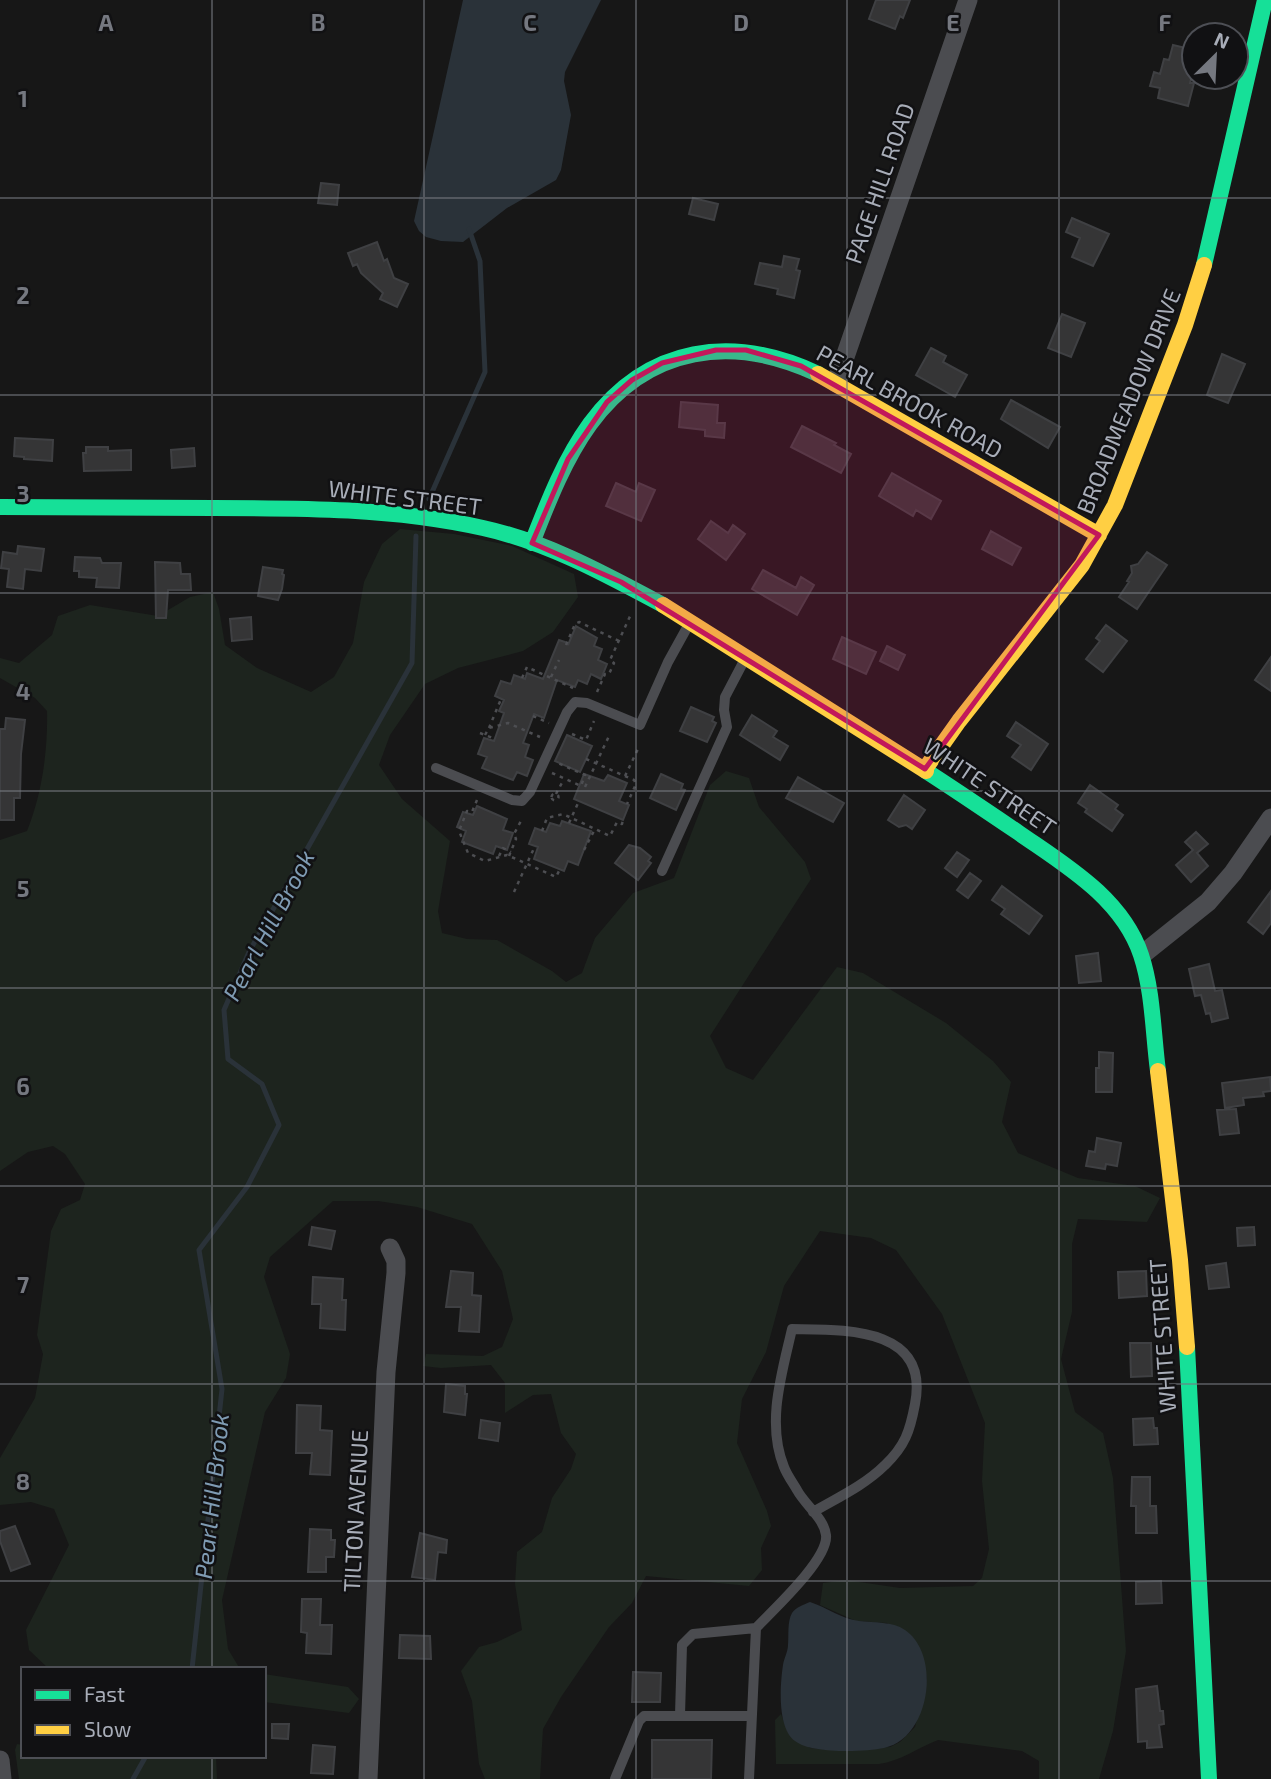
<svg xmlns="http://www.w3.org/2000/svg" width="1271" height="1779" viewBox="0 0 1271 1779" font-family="'Exo 2',sans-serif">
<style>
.green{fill:#1d241e}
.water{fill:#2a3239}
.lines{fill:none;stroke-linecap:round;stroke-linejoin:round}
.stream{stroke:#2a3239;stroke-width:5}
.building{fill:#353536;stroke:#3f4043;stroke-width:2}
.path{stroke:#4d4e52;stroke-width:2.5;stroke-dasharray:3.5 5;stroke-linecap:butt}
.lane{stroke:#4b4c50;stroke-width:10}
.street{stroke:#4b4c50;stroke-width:19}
.fast{stroke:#16e098;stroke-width:16}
.slow{stroke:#ffcf43;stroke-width:16}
.marked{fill:#c2185b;fill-opacity:0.2;stroke:#c2185b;stroke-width:5;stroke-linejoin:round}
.grid{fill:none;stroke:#757880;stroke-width:2;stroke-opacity:0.55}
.labels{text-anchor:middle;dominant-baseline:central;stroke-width:5;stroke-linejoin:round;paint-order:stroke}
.street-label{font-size:23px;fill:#a8adb8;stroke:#111113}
.water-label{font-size:24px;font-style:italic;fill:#7f9bb3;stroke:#111113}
.grid-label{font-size:23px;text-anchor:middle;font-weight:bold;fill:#757880;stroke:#111113;stroke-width:5;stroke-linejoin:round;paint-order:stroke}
</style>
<rect width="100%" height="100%" fill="#171717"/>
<!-- green -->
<path class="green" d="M400,529L454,534L512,546L574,574L578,597L553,632L523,651L458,668L425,684L390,735L379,765L402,799L450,841L438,911L442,933L467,939L497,940L552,971L566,982L582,973L595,938L633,893L674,878L710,785L726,771L749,778L759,807L805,862L811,879L710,1036L726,1068L753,1080L837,967L863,973L946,1023L993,1061L1011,1082L1002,1122L1018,1153L1078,1178L1135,1186L1160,1198L1147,1222L1078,1219L1072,1244V1312L1061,1359L1075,1412L1103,1433L1113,1478L1126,1651L1113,1731L1099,1779H1039V1761L1022,1751L938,1740C917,1748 901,1761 879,1764H776L775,1720L781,1714L788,1732L810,1748L832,1750L890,1747L900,1742L915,1727L927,1679L919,1650L887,1623L856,1621L820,1605L823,1583L846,1580L900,1588L973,1586L982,1578L989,1549L982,1481L985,1423L942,1314L896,1250L871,1238L820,1231L784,1286L766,1352L742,1399L737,1443L767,1511L771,1526L761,1548L762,1570L749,1586L646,1576L632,1603L609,1627L561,1697L543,1729L540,1779H485L479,1764L472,1701L461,1671L479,1647L497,1642L522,1630L515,1584L517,1552L542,1532L552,1498L571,1469L576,1454L561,1433L551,1394L533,1395L505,1413V1383L491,1365L441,1368L423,1366L426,1354L483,1356L502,1347L513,1319L502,1271L472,1224L417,1207L378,1201H333L270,1257L264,1277L290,1354L286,1378L265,1412L222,1600L228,1649L240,1669H49L29,1650L26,1630L69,1545L54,1509L31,1502L0,1505V1458L35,1398L43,1354L37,1335L51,1231L61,1209L80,1200L85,1184L65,1154L53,1146L28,1152L0,1171V840L27,831C42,794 48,750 47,711L35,698L0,678V658L19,663L52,635L58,616L90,605L158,616L190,597L213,592L219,609L225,645L257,668L311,692L334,677L353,643L364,582L382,544Z
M264,1674L348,1687L359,1699L349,1713L264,1702Z
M17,1744L23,1745V1756H216L217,1779H19L15,1750Z"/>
<!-- water -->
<path class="water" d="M463,0H601L565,72L564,81L571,115L561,170L556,180L507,208L463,242L441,241L426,237L419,231L414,221Z
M810,1602C826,1607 842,1619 859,1621C874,1623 892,1621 905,1630C942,1655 930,1739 884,1748C864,1752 811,1754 795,1741C777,1728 780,1685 783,1665C784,1658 788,1652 788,1645C789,1635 787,1622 792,1613C796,1607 803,1605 810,1602Z"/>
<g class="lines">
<!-- stream -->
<path class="stream" d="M429,499L485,372L480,261L469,229
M192,1669L222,1389L199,1250L247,1187L279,1125L262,1084L228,1059L224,1010L249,952L412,663L416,536
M133,1779L146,1756"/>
</g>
<!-- building -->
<path class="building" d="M876,0H910L903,18L900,16L895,29L869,19Z
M1173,45L1194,50V67L1190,83H1194L1188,106L1158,98L1160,88L1150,86L1154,72L1160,74L1164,59L1169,60Z
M321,183L339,185L337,205L318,203Z
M693,198L718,204L714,220L689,214Z
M1072,218L1109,234L1093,266L1072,257L1080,238L1066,232Z
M377,242L384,261L387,259L394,278L408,284L397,307L380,299L383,293L361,273L357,264L353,266L348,253Z
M784,256L799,259L796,270L800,271L794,298L777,294L778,289L755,284L760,263L782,267Z
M1062,314L1085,323L1071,357L1048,348Z
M931,348L946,356L943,362L967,375L955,397L916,375Z
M1222,354L1245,364L1228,403L1207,395Z
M1011,400L1060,427L1048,448L1001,419Z
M681,402L718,405L717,423H725L724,438L705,436V430L679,427Z
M802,426L836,443L834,445L851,454L841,473L791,447Z
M15,438L53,440L52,461L24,459V457L14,456Z
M86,447H108V451L131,450V470L84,471L83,453H86Z
M194,448L195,466L172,468L171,450Z
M892,473L941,501L931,519L916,510L913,516L879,496Z
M616,483L636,492L639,483L655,490L641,521L606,506Z
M711,521L728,533L733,525L745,534L726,560L698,539Z
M991,531L1021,548L1012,565L982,549Z
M18,546L44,549L41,571L25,569L23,589L7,587L9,569L1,568L3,552L17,554Z
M1147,552L1167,565L1137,609L1119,597L1129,582L1127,581L1132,573L1131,566L1138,564Z
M75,557L100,558L102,563H121L119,588L96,587L97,578L79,577V571H74Z
M155,562L180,563L181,574H190L191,590H168L166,618H156Z
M263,567L283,570L282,574L284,575L282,589L278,600L258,596Z
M763,570L796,588L801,577L814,585L797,615L752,589Z
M251,617L252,639L232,641L230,619Z
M1106,625L1127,641L1103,672L1086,659L1100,641L1096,638Z
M576,626L597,638L594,646L602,649L598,660L607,664L601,679L591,674L587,684L578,680L575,687L557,680L544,718L534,714L523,743L529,745L525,757L533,760L527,776L517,772L513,780L482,768L487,757L478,754L484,738L494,741L504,713L499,711L504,700L495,696L501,681L511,684L514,675L525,679L527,673L543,679L559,640L568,643V645Z
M842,637L876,652L866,674L833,659Z
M887,646L905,655L898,670L880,661Z
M1271,657V691L1255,680Z
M691,707L714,717L712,721L716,723L707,742L680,731Z
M752,715L777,731L773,737L788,746L780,760L740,735Z
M6,718L25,720L21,754L20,798H14V820H0V729H5Z
M1016,722L1048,744L1031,770L1012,757L1021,745L1007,736Z
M567,735L592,746L580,772L555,761Z
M584,774L604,781L608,775L627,783L619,801L629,805L623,820L574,799Z
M661,774L683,784L681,789L685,790L676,810L650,798Z
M798,777L844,803L833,822L786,798Z
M1090,785L1118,805L1115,809L1123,815L1112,831L1085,812L1087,809L1078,803Z
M904,795L925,810L912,829L906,825L899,827L888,820Z
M477,806L507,819L503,830L513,833L507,850L496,846L493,854L462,842L466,831L457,827L463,812L473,815Z
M562,821L591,831L578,865L568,861L564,871L534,859L538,847L529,844L535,828L546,832L550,823L560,826Z
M1196,832L1208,844L1197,853L1208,866L1191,882L1176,865L1193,850L1185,842Z
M629,845L640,848L651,857L648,861L651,863L638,880L615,863Z
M957,852L969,860L957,877L945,868Z
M970,873L981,881L968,898L957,890Z
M1002,886L1042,916L1029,934L1001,914L1005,909L992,900Z
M1271,891V923L1263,934L1248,922Z
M1098,953L1101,981L1079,983L1076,956Z
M1209,964L1215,991L1222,990L1228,1018L1212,1022L1210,1013L1206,1014L1201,995L1195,996L1189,969Z
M1099,1052L1113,1053L1112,1092H1096V1068H1099Z
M1270,1077L1271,1091L1263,1092L1264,1096L1243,1098L1244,1105L1225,1108L1222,1083Z
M1236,1109L1239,1133L1220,1135L1217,1110Z
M1097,1138L1121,1143L1117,1166L1106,1164L1105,1169L1086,1166L1089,1151L1095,1152Z
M312,1227L335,1231L331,1249L309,1245Z
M1254,1227L1255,1245L1238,1246L1237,1228Z
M1226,1263L1229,1287L1209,1289L1206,1266Z
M451,1271L473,1273L472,1295L481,1296L479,1332L459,1331L461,1307H446Z
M1146,1271L1147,1296L1119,1298L1118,1272Z
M313,1277L343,1279L342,1300H346L345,1330L320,1328L321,1304H312Z
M1130,1343H1151L1152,1376L1131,1377Z
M446,1384L465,1386V1394H467L465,1415L444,1412Z
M297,1405L321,1406L320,1430L332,1431L330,1475L310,1474L312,1453H296Z
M1153,1418L1154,1428H1157L1158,1444L1134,1445L1133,1419Z
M481,1420L500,1423L498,1441L479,1438Z
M1132,1477H1150V1506H1156L1157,1533H1136V1506H1131Z
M15,1526L30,1564L11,1571L0,1541V1531Z
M310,1529L331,1530V1540H335L334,1557H326V1572H308Z
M420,1533L447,1540L446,1553L438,1552L435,1580L412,1577Z
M1161,1581L1162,1603L1136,1604V1582Z
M302,1599H321L320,1625H332L331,1654L306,1653L307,1633L301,1632Z
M400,1635L430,1636L431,1659L399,1658Z
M633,1672L661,1673L660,1702H632Z
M1157,1686L1160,1711H1163L1164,1724L1159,1725L1162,1747L1147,1748V1741L1138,1742L1136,1689Z
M272,1724H289L288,1739L272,1738Z
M652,1740H712L711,1779H652Z
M313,1745L335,1747L333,1774L311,1773Z"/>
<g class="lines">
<!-- path -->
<path class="path" d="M566,645L575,624L579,622L619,641
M551,677L559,660
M522,678L527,667L573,688
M597,692L605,674H609L614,663L610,660L632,612
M533,716L549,723
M489,728L501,699
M480,733L495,739
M572,734L586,740L594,721
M485,735L489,728L508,723L540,737
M586,759L634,780L636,784L627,804
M552,773L581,786L585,775L558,763
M625,776L638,749
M585,787L609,736
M551.5 797a3.5 3.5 0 1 1 7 0a3.5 3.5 0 1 1-7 0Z
M556,794L564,779
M477,800L472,812L467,811L459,831L468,853L485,861L507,855L556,877L560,869
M569,823L579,801
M542,831L547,818L563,814L610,836L617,822L622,824L623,820
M584,850L595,829
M499,856L503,848L511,852
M509,856L516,839L514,834L522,819
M514,892L535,846"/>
<!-- lane -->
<path class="lane" d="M436,768L512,800L522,801L530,792L567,712L575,702L587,703L640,725L668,662L689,624
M662,871L727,727L724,710L725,697L746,657
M680,1715L682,1645L693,1634L756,1628
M615,1779L639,1721L644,1716H750
M749,1779L756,1628C772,1611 829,1559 826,1535C824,1518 805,1505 797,1490C793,1483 787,1475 784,1467C766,1423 782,1373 792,1329C843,1330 930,1326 915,1404C910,1431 905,1446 885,1465C865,1485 837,1498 813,1512"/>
<!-- street -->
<path class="street" d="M836,383L968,0
M1143,954L1208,902L1233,873L1271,818
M0,1760L2,1779
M368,1779L386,1372L396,1273V1261L390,1248"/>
<!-- fast -->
<path class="fast" d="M1204,265L1265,0
M0,507C71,507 142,508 213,508C303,508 394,508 483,528C547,542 605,574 663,605
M532,543C548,502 564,460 590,424C648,345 733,334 818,374
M926,771C957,791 988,812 1019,833C1065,865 1122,898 1141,955C1153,991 1153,1033 1158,1071
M1187,1347L1209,1779"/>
<!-- slow -->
<path class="slow" d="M818,374L1099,535
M663,605L926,771
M925,769L959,721L1082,565L1115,505L1185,325L1204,265
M1158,1071L1180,1260L1187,1347"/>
</g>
<!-- marked area -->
<path class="marked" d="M716,350H746L801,366L1099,535L925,769L621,582L532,543L568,459L607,402L632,380L662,363Z"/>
<!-- grid -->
<path class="grid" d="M212,0V1669M424,0V1779M636,0V1779M847,0V1779M1059,0V1779M0,198H1271M0,395H1271M0,593H1271M0,791H1271M0,988H1271M0,1186H1271M0,1384H1271M0,1581H1271M212,1756V1779"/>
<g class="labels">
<!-- street labels -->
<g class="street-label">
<text transform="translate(879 183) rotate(-71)">PAGE HILL ROAD</text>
<text transform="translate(910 401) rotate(29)">PEARL BROOK ROAD</text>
<text transform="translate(1128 401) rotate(-68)">BROADMEADOW DRIVE</text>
<text transform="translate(405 497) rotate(7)">WHITE STREET</text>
<text transform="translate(990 786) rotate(34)">WHITE STREET</text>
<text transform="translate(1162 1336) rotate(-94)">WHITE STREET</text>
<text transform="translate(355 1511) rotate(-87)">TILTON AVENUE</text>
</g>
<!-- water labels -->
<g class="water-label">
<text transform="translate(268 925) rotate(-62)">Pearl Hill Brook</text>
<text transform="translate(211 1496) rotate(-84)">Pearl Hill Brook</text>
</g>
</g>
<g class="grid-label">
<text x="106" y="31">A</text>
<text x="318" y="31">B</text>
<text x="530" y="31">C</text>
<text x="741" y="31">D</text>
<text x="953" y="31">E</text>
<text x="1165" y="31">F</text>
<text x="23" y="107">1</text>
<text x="23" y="304">2</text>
<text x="23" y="502">3</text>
<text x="23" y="700">4</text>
<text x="23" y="897">5</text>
<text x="23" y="1095">6</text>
<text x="23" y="1293">7</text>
<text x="23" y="1490">8</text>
</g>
<!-- legend -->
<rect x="21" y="1667" width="245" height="91" fill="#111113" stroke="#4d4f55" stroke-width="2"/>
<rect x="35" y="1690" width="35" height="10" fill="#16e098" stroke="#4d4f55" stroke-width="2"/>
<text x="84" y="1702" font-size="21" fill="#a8adb8">Fast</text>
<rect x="35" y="1725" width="35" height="10" fill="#ffcf43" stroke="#4d4f55" stroke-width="2"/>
<text x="84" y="1737" font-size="21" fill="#a8adb8">Slow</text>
<!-- north arrow -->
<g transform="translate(1215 56) rotate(24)"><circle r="33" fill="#111113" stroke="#4d4f55" stroke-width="2"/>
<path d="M0-5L12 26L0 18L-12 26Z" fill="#757880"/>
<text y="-10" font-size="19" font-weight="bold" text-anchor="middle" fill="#a8adb8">N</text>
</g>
</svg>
